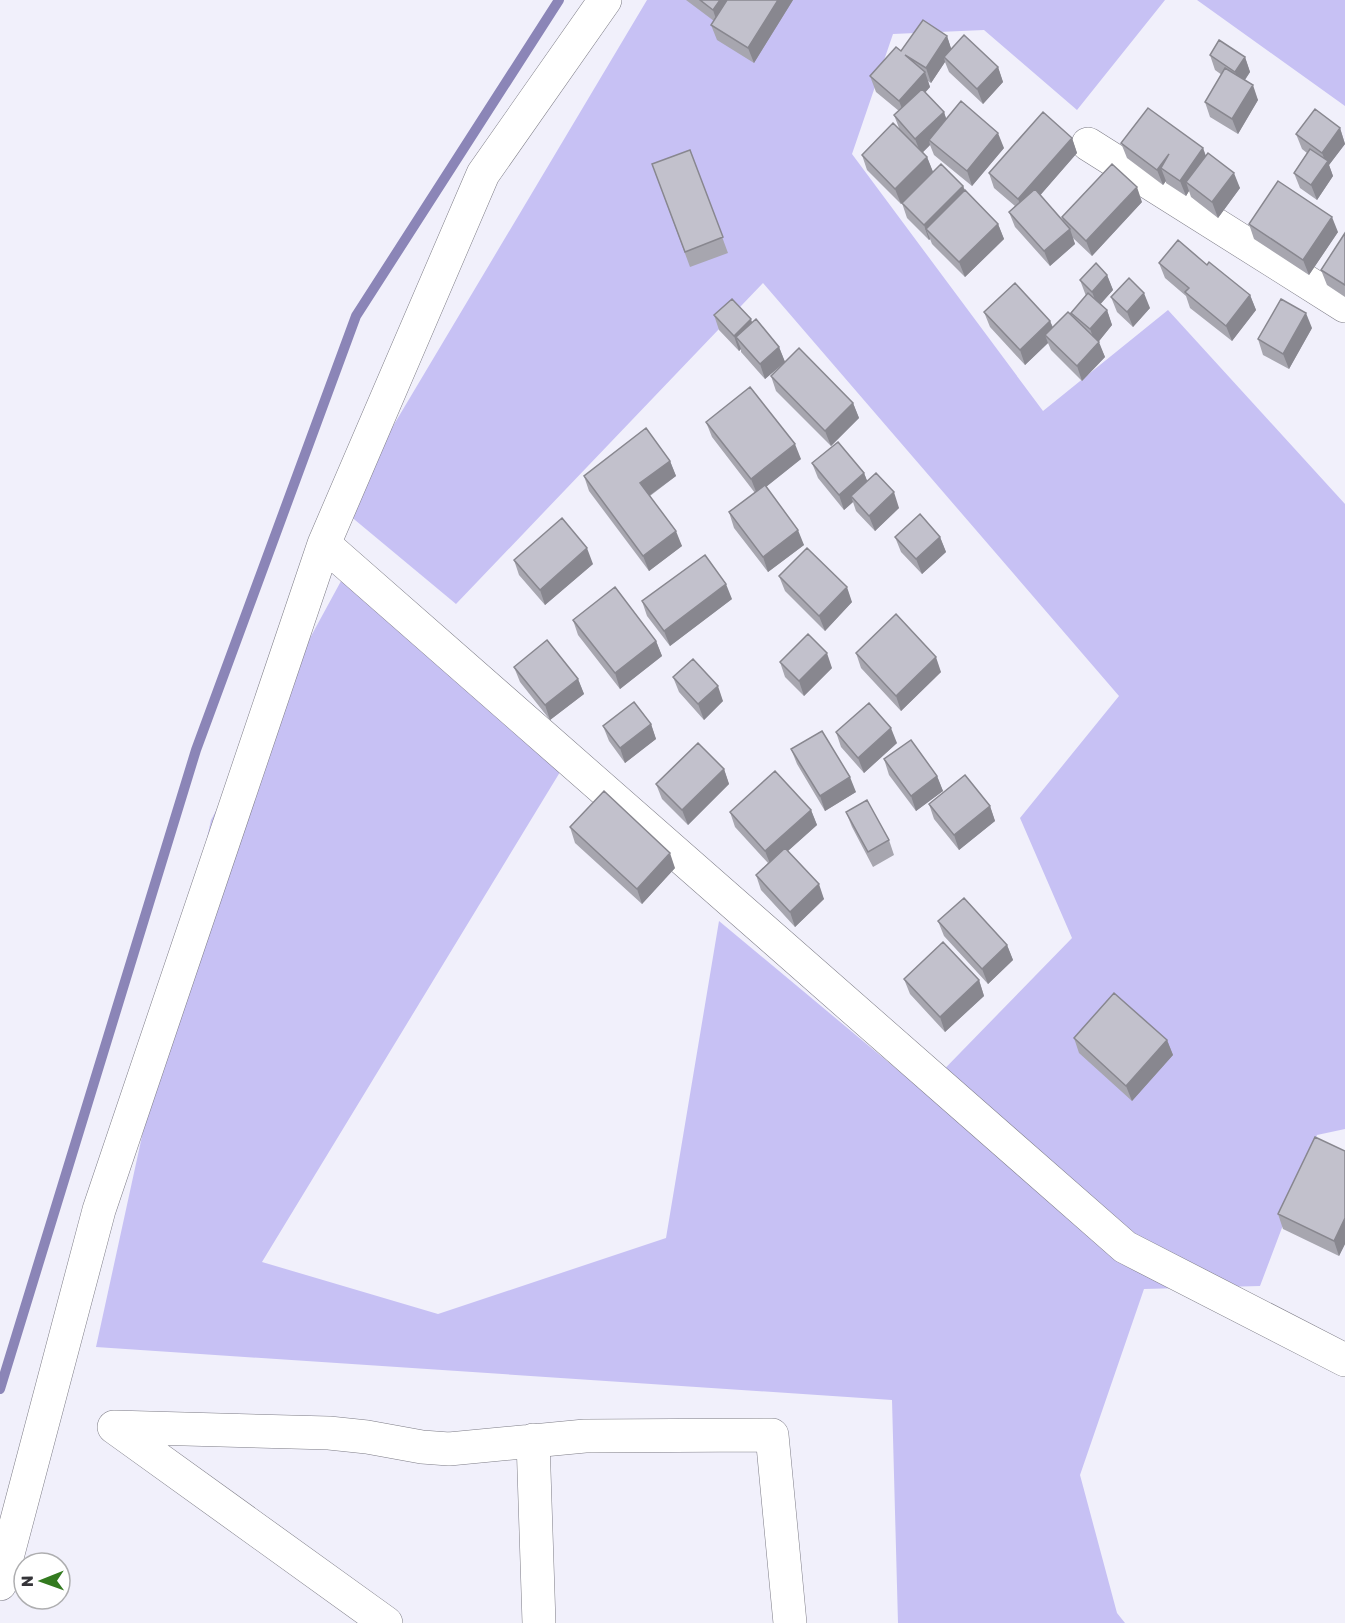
<svg xmlns="http://www.w3.org/2000/svg" width="1345" height="1623" viewBox="0 0 1345 1623" font-family="Rubik,sans-serif">
<style>
.green{fill:#c7c1f4}
.lines{fill:none;stroke-linecap:round;stroke-linejoin:round}
.stream{stroke:#8b85b7;stroke-width:10}
.minor-casing{stroke:#7d7c86;stroke-width:34}
.minor{stroke:#fff;stroke-width:33}
.wall{fill:#a7a6af}
.shaded-wall{fill:#88878f}
.building{fill:#c2c1cc;stroke:#88878f;stroke-width:1.5}
</style>
<rect width="100%" height="100%" fill="#f1f0fb"/>
<!-- green -->
<path class="green" d="M647,0H1165L1077,110L984,30L893,34L852,154L1043,411L1168,310L1345,504V1129L1317,1135L1260,1286L1144,1289L1080,1475L1117,1613L1125,1623H898L892,1400L96,1347L211,820L353,559L571,754L262,1262L438,1314L666,1238L719,921L923,1091L1072,938L1020,818L1119,696L763,283L456,604L343,510Z
M1197,0H1345V106Z"/>
<g class="lines">
<!-- stream -->
<path class="stream" d="M0,1389L196,750L356,316L559,0"/>
<defs>
<path id="minor" d="M1088,144L1345,306
M324,544L483,174L605,0
M114,1427L329,1433L367,1437L422,1447L449,1449L585,1436L772,1435L790,1623
M114,1427L386,1623
M533,1440L539,1623
M0,1584L99,1210L324,544L1125,1247L1345,1360"/>
</defs>
<!-- minor casing -->
<use href="#minor" class="minor-casing"/>
<!-- minor -->
<use href="#minor" class="minor"/>
</g>
<!-- wall -->
<path class="wall" d="M686,0H793L754,63L717,40L711,25L714,21Z
M947,36L951,49L998,67L1003,82L983,104L949,72L945,62L931,83L928,81L930,87L925,92L944,112L946,119L1004,148L972,186L934,155L930,145L923,152L927,157L933,172L963,186L965,190L998,224L1004,239L965,277L932,244L930,239L929,240L907,218L902,203L901,204L867,170L862,155L899,128L894,115L899,111L876,92L870,76L901,51Z
M1210,55L1245,57L1250,72L1245,80L1258,100L1238,134L1210,117L1205,102L1222,75L1215,70Z
M1340,128L1345,144L1329,165L1333,176L1317,200L1300,188L1294,173L1307,153L1302,149L1296,134Z
M1072,138L1077,153L1040,195L1063,222L1062,217L1142,202L1092,256L1073,238L1075,244L1050,266L1015,227L1009,212L1015,206L994,188L989,173Z
M1121,143L1203,148L1206,156L1240,188L1218,218L1191,197L1189,191L1186,196L1166,183V181L1163,185L1127,158Z
M690,150L728,253L690,267L652,164Z
M1249,224L1338,232L1309,275L1254,239Z
M1345,233V297L1327,285L1321,270Z
M1159,263L1207,265L1250,295L1256,310L1232,341L1190,308L1186,296L1165,278Z
M1107,275L1113,290L1100,304L1107,310L1112,325L1098,342L1105,357L1082,381L1051,350L1048,343L1025,365L990,327L984,312L1050,321L1053,327L1073,316L1071,313L1086,296L1080,280Z
M1111,297L1150,308L1133,327L1117,312Z
M714,315L752,322L779,347L785,362L765,379L741,352V349L739,351L719,330Z
M1312,328L1289,369L1263,355L1258,339Z
M771,376L853,403L859,418L831,446L776,391Z
M706,422L801,459L766,487L804,545L768,572L734,528L729,512L755,493L712,437Z
M670,461L676,476L650,496L682,546L649,571L589,491L584,476Z
M812,463L864,473L867,481L899,508L875,531L856,511L853,502L844,510L818,478Z
M895,537H940L946,552L922,574L901,552Z
M514,560L593,564L545,605L519,575Z
M779,576L852,602L825,631L785,591Z
M732,599L670,646L647,616L642,601Z
M573,620L656,641L662,656L620,689L578,635Z
M856,653L941,672L901,711L861,668Z
M780,662L832,668L804,696L785,677Z
M514,667L578,679L584,694L550,720L520,682Z
M673,677L723,701L704,720L679,692Z
M651,724L656,739L625,763L609,741L603,726Z
M836,732L897,743L864,773L841,747Z
M791,749L856,792L825,811L797,764Z
M884,759L937,776L943,791L916,811L889,775Z
M724,769L729,784L688,825L662,799L656,784Z
M929,804L990,806L995,821L959,850L934,819Z
M811,810L817,825L788,851L824,899L795,927L761,890L756,875L768,863L735,827L730,812Z
M846,812L889,840L894,855L873,867L852,827Z
M570,827L675,868L642,904L575,843Z
M938,921L1007,945L1013,960L988,984L944,936Z
M904,979L979,980L984,996L945,1032L910,994Z
M1074,1038L1167,1040L1173,1055L1132,1101L1079,1053Z
M1345,1151V1244L1339,1256L1283,1229L1278,1214Z"/>
<!-- shaded-wall -->
<path class="shaded-wall" d="M720,0H737L718,25L713,10Z
M778,0H793L754,63L748,48Z
M947,36L952,51L944,57L945,62L931,83L926,68Z
M1245,57L1250,72L1240,87L1235,72Z
M998,67L1003,82L983,104L977,89Z
M925,72L930,87L905,116L899,101Z
M1253,85L1258,100L1238,134L1232,119Z
M944,112L949,127L929,140L930,145L921,154L915,139Z
M1340,128L1345,144L1329,165L1333,176L1317,200L1311,185L1326,163L1322,153Z
M998,133L1004,148L972,186L967,171Z
M1072,138L1077,153L1024,214L1018,199Z
M1203,148L1208,163L1186,182L1189,191L1186,196L1180,181Z
M1169,154L1161,168L1166,181L1163,185L1157,170Z
M927,157L933,172L901,204L895,189Z
M1234,173L1240,188L1218,218L1212,202Z
M963,186L969,201L926,229L930,239L929,240L924,225Z
M1137,187L1142,202L1092,256L1086,241Z
M1332,217L1338,232L1309,275L1303,260Z
M998,224L1004,239L965,277L959,262Z
M1070,229L1075,244L1050,266L1044,251Z
M1107,275L1113,290L1098,307L1092,292Z
M1144,293L1150,308L1133,327L1127,312Z
M1250,295L1256,310L1232,341L1226,326Z
M1107,310L1112,325L1096,345L1090,329Z
M1306,313L1312,328L1289,369L1283,354Z
M751,319L756,334L736,337L741,349L739,351L734,336Z
M1050,321L1056,336L1045,335L1048,343L1025,365L1020,350Z
M1099,342L1105,357L1082,381L1077,366Z
M779,347L785,362L765,379L760,364Z
M853,403L859,418L831,446L825,431Z
M795,444L801,459L757,494L751,479Z
M670,461L676,476L646,498L640,483Z
M864,473L870,488L851,496L853,502L844,510L839,495Z
M894,492L899,508L875,531L869,516Z
M798,530L804,545L768,572L763,557Z
M676,531L682,546L649,571L643,556Z
M940,537L946,552L922,574L916,559Z
M587,548L593,564L545,605L540,590Z
M726,584L732,599L670,646L664,631Z
M847,587L852,602L825,631L819,616Z
M656,641L662,656L620,689L615,673Z
M827,653L832,668L804,696L799,681Z
M936,657L941,672L901,711L896,696Z
M578,679L584,694L550,720L545,705Z
M718,686L723,701L704,720L698,704Z
M651,724L656,739L625,763L620,748Z
M891,728L897,743L864,773L858,758Z
M724,769L729,784L688,825L682,810Z
M937,776L943,791L916,811L911,796Z
M850,777L856,792L825,811L820,796Z
M990,806L995,821L959,850L954,835Z
M811,810L817,825L771,866L765,851Z
M670,853L675,868L642,904L637,889Z
M819,884L824,899L795,927L790,912Z
M1007,945L1013,960L988,984L982,969Z
M979,980L984,996L945,1032L940,1017Z
M1167,1040L1173,1055L1132,1101L1126,1086Z
M1345,1218V1244L1339,1256L1334,1241Z"/>
<!-- building -->
<path class="building" d="M700,0H720L713,10Z
M727,0H778L748,48L711,25Z
M923,20L947,36L926,68L905,55L925,72L899,101L870,76L896,47L901,51Z
M964,35L998,67L977,89L944,57Z
M1219,40L1245,57L1235,72L1210,55Z
M1225,68L1253,85L1232,119L1205,102Z
M922,89L944,112L915,139L894,115Z
M961,101L998,133L967,171L929,140Z
M1148,108L1203,148L1180,181L1161,168L1169,154L1157,170L1121,143Z
M1315,109L1340,128L1322,153L1296,134Z
M1043,112L1072,138L1018,199L989,173Z
M893,123L927,157L895,189L862,155Z
M1310,149L1328,161L1311,185L1294,173Z
M690,150L723,237L685,252L652,164Z
M1208,153L1234,173L1212,202L1186,182Z
M941,164L963,186L924,225L902,203Z
M1112,164L1137,187L1086,241L1062,217Z
M1278,181L1332,217L1303,260L1249,224Z
M1035,189L1070,229L1044,251L1009,212Z
M965,190L998,224L959,262L926,229Z
M1345,233V285L1321,270Z
M1178,240L1207,265L1209,262L1250,295L1226,326L1185,292L1189,288L1159,263Z
M1096,263L1107,275L1092,292L1080,280Z
M1129,278L1144,293L1127,312L1111,297Z
M1015,283L1050,321L1020,350L984,312Z
M1088,293L1107,310L1090,329L1071,313Z
M732,299L751,319L734,336L714,315Z
M1281,299L1306,313L1283,354L1258,339Z
M1068,312L1099,342L1077,366L1045,335Z
M756,319L779,347L760,364L736,337Z
M799,348L853,403L825,431L771,376Z
M750,387L795,444L751,479L706,422Z
M646,428L670,461L640,483L676,531L643,556L584,476Z
M838,442L864,473L839,495L812,463Z
M876,473L894,492L869,516L851,496Z
M765,485L798,530L763,557L729,512Z
M920,514L940,537L916,559L895,537Z
M562,518L587,548L540,590L514,560Z
M807,548L847,587L819,616L779,576Z
M705,555L726,584L664,631L642,601Z
M615,587L656,641L615,673L573,620Z
M896,614L936,657L896,696L856,653Z
M808,634L827,653L799,681L780,662Z
M547,640L578,679L545,705L514,667Z
M693,659L718,686L698,704L673,677Z
M634,702L651,724L620,748L603,726Z
M869,703L891,728L858,758L836,732Z
M822,731L850,777L820,796L791,749Z
M911,740L937,776L911,796L884,759Z
M698,743L724,769L682,810L656,784Z
M775,771L811,810L765,851L730,812Z
M965,775L990,806L954,835L929,804Z
M604,791L670,853L637,889L570,827Z
M867,800L889,840L868,852L846,812Z
M785,848L819,884L790,912L756,875Z
M964,898L1007,945L982,969L938,921Z
M943,942L979,980L940,1017L904,979Z
M1114,993L1167,1040L1126,1086L1074,1038Z
M1315,1137L1345,1151V1218L1334,1241L1278,1214Z"/>
<!-- north arrow -->
<g transform="translate(42 1581) rotate(269)"><circle r="28" fill="#ffffff" stroke="#aeaeb0" stroke-width="1.5"/>
<path d="M0-4.5L10 22L0 15L-10 22Z" fill="#337a1f"/>
<text y="-9" font-size="16" font-weight="bold" text-anchor="middle" fill="#353439">N</text>
</g>
</svg>
